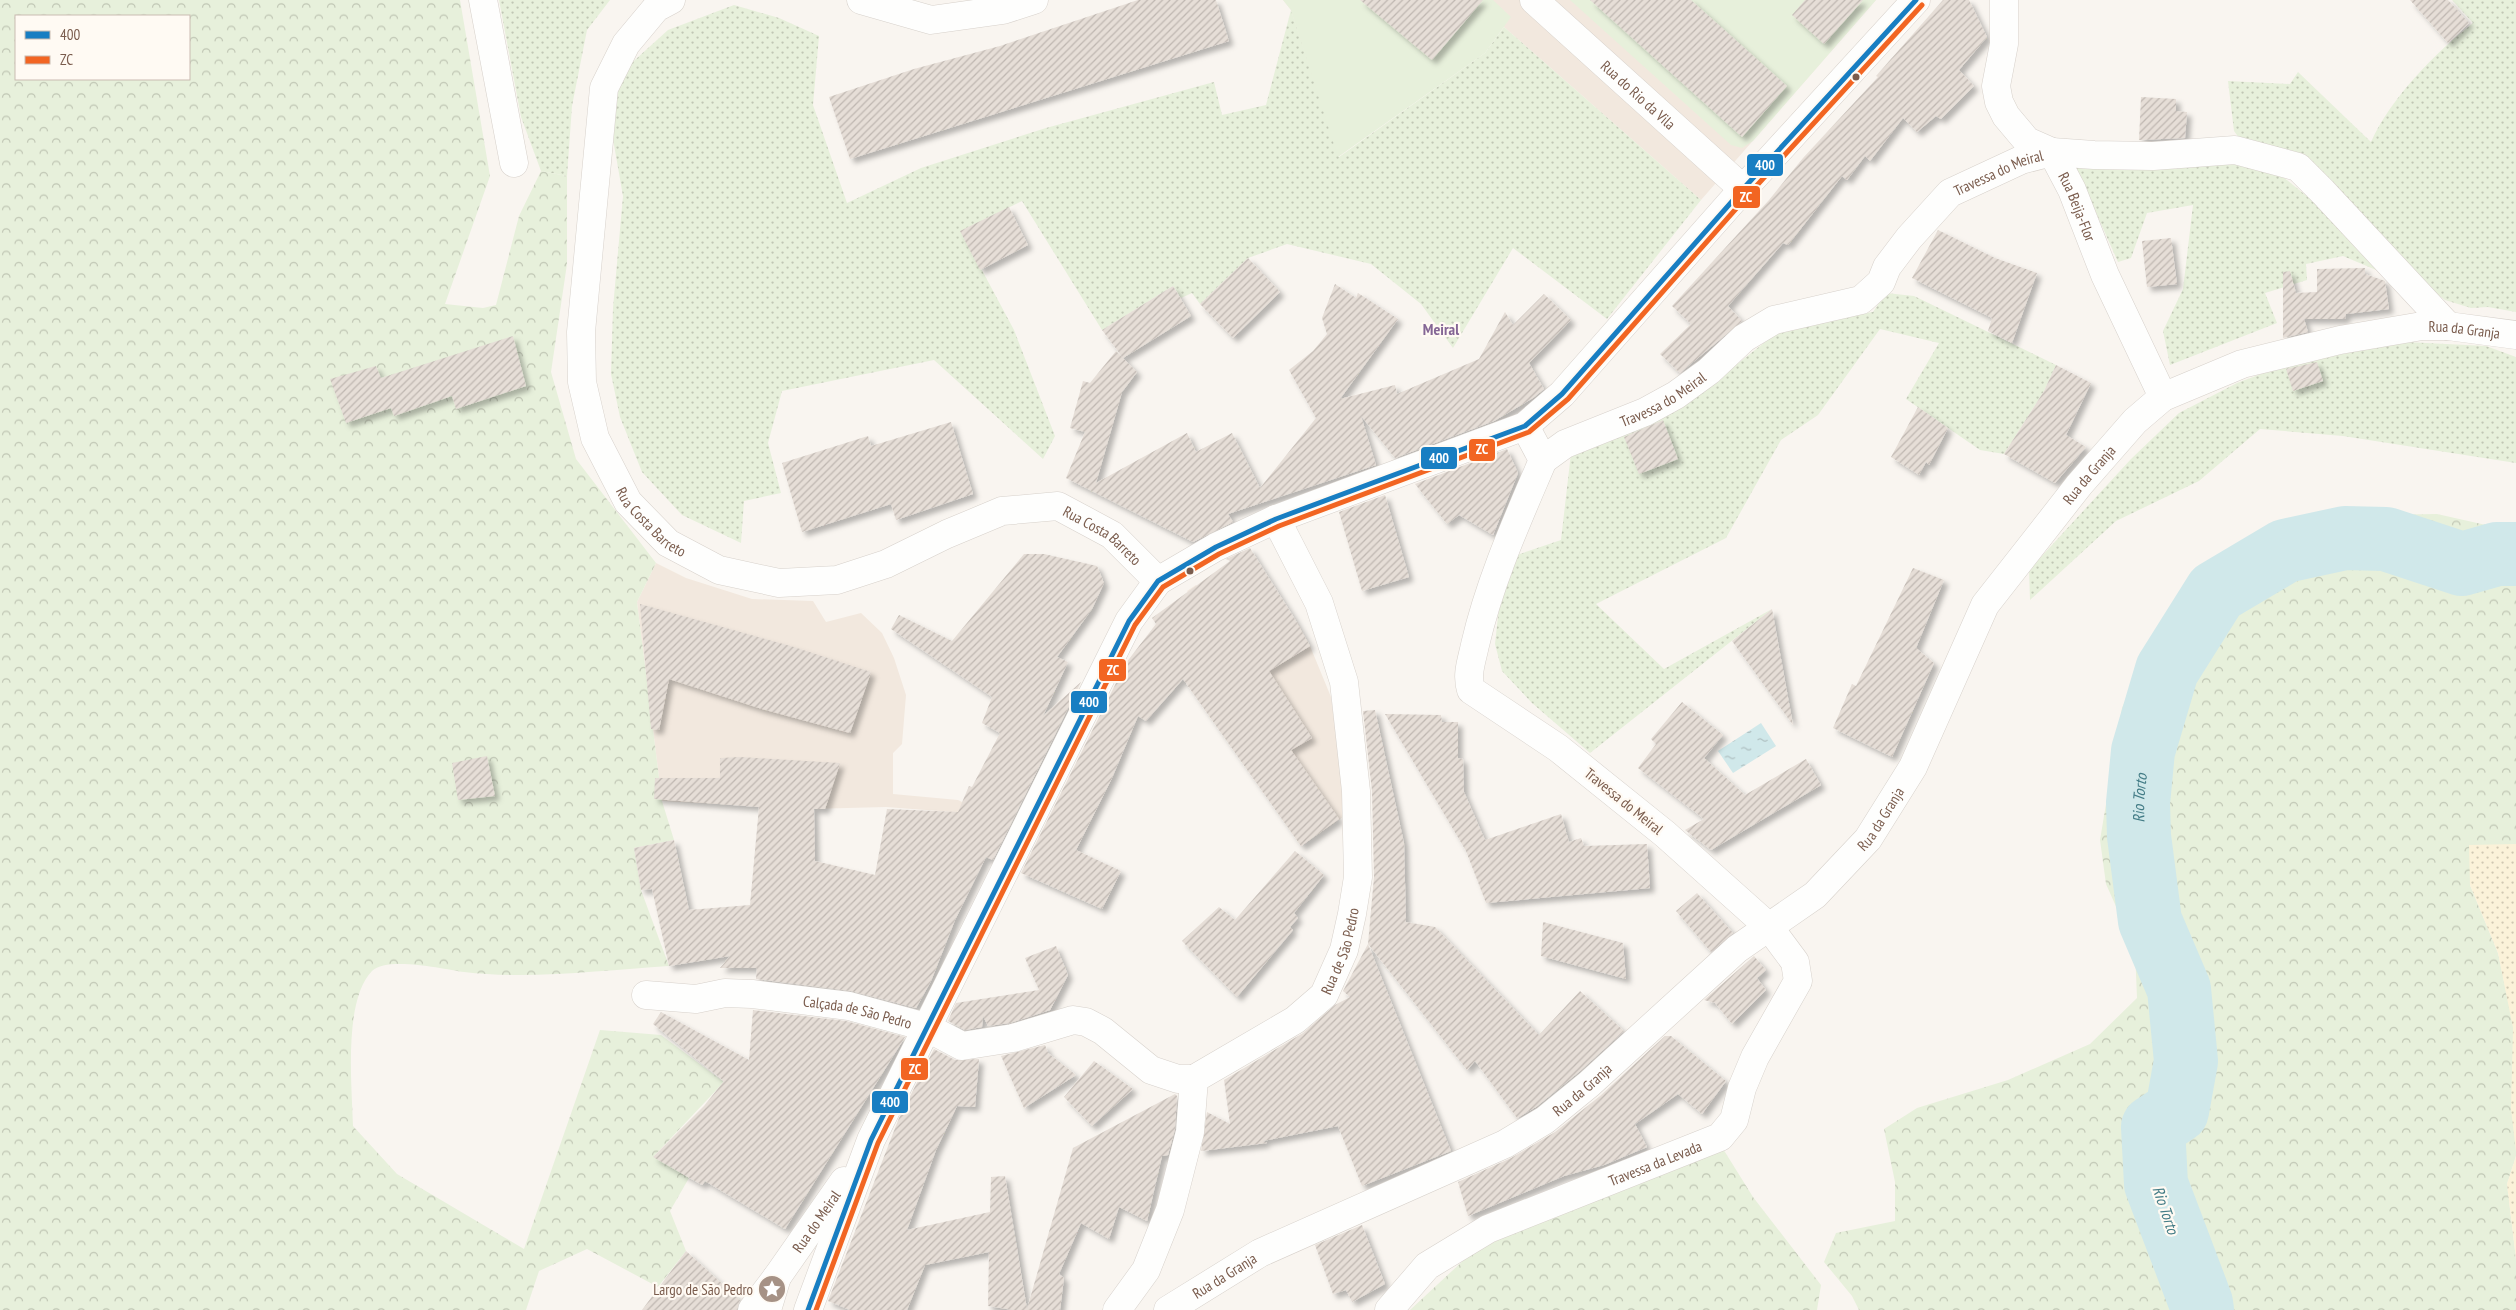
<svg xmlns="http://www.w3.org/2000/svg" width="2516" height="1310" viewBox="0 0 2516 1310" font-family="'PT Sans Narrow',sans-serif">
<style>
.residential{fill:#f2e8de}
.grass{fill:url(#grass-dots)}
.forest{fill:url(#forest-crowns);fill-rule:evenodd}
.sand{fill:url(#sand-dots)}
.garden{fill:#e7f0db}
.water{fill:url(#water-ripples)}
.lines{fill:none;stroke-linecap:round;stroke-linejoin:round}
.river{stroke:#d0e8ea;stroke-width:64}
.building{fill:url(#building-hatch);filter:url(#shadow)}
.minor-casing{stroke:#d7d1cb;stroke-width:29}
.minor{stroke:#fefefd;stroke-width:28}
.bus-1-casing{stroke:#fffaf3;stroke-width:9}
.bus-2-casing{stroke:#fffaf3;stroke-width:9}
.bus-1{stroke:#187ec2;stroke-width:5}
.bus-2{stroke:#f26522;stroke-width:5}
.bus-dot{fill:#7a5c4d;stroke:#fffaf3;stroke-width:2}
.labels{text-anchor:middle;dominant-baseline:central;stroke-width:4.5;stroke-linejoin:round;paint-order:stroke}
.street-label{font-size:15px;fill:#7a5c4d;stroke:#fffaf3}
.poi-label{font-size:15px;fill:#7a5c4d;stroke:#fffaf3;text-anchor:end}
.neighbourhood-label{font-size:16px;font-weight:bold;fill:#846695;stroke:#fffaf3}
.water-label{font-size:16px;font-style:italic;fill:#437c86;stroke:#fffaf3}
.line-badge{stroke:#fffaf3;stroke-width:2}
.badge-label{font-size:14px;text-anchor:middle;font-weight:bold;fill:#fff}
</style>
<defs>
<pattern id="grass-dots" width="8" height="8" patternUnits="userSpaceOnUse" patternTransform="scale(1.25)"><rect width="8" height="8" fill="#e7f0db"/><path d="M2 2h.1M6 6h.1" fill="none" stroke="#c0c6b4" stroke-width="1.8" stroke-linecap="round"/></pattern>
<pattern id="forest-crowns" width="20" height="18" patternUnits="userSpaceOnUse" patternTransform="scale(1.25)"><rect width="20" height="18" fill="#e7f0db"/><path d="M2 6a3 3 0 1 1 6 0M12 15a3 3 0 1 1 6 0" fill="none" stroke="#c0c6b4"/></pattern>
<pattern id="sand-dots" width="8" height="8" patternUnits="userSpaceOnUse" patternTransform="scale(1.25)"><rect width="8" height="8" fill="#fbf2d9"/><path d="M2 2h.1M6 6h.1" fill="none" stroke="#d0c7b2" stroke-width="1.8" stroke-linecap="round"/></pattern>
<pattern id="water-ripples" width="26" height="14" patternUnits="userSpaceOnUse" patternTransform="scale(1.25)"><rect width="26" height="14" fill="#d0e8ea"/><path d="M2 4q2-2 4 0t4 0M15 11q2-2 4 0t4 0" fill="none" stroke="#aebfc0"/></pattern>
<pattern id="building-hatch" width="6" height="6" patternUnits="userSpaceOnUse" patternTransform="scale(1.25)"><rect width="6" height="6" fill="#e6ded7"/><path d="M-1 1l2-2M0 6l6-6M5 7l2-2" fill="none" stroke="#bfb7b1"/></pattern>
<filter id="shadow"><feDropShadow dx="4.5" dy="4.5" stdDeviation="2.5" flood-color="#0004"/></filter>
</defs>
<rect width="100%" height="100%" fill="#f9f5f0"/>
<!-- residential -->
<path class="residential" d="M1283,0H1876L1701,200L1504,27L1338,157L1291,10Z
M656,563L686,578L752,599L813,601L826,622L861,613L882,633L894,658L906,695L902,744L893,753V794L958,800L1003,822L953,812L886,807L809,809L662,801L637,602Z
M1196,585L1241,657L1297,622L1310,646L1331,697L1341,773L1343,817L1301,846L1191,690L1187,675L1210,622L1187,591Z"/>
<!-- grass -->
<path class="grass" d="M499,0H610L587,30L572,106L567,176L541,171L521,117Z
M2452,0H2516V312L2488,307L2471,308L2445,300L2406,271L2306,163L2245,146L2234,131L2228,81L2290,84L2298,72L2371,142C2390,99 2436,52 2473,23Z
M734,5L779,18L819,36L813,105L847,203L921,168L1046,128L1214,82L1222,115L1266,105L1291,10L1339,157L1485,53L1504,27L1701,200L1607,319L1513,248L1453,348L1421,304L1371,264L1287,244L1248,258L1200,304L1192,293L1181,298L1173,286L1102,330L1022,201L961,231L1014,330L1055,436L1043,459L934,360L782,391L768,443L781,493L744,501L741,543L682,515L642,472L620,417L611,374L613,308L623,196L604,88L668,30Z
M2072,159H2216L2272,168L2346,228L2388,275L2343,256L2306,264L2307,280L2265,293L2277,323L2170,365L2163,331L2183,289L2193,205L2147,213L2131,258L2118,262Z
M1886,293L1914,296L2056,365L2044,391L2004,454L1980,450L1906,399L1939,343L1880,329L1818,415L1781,440L1726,538L1596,604L1664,669L1772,609L1590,753L1532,703L1502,671L1495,644L1500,598L1514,556L1561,540L1571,453L1698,395L1774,335L1829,319L1873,312Z
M2406,342L2486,346L2516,357V463L2343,436L2260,429L2199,481L2116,521L2030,600L2029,570L2131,459L2179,413L2237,383L2285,365Z"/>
<!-- forest -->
<path class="forest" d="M0,0H460L490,176L445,304L483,308L496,305L519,216L541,171L567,176V264L551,372L576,459L656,563L637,602L662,801L674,840L634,848L641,890L669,966C604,970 529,980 464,972C444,969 387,956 372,971C343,1001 352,1086 353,1126L397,1174L524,1249L600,1030L661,1035L724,1082L654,1156L689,1178L670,1211L686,1251L658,1287L587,1249L539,1271L526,1310H0ZM16,16H189V79H16Z
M2437,514L2486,525L2516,524V844L2470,885L2498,953L2516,1037V1156L2507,1184L2516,1259V1310H1859L1852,1296L1824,1262L1836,1233L1895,1221V1182L1884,1129L1917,1108L2008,1080L2090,1044L2137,998L2135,949L2106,884L2100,840L2122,708L2157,630L2211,570L2246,546L2309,516Z
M1720,1144L1753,1197L1821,1285L1817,1310H1410L1466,1258L1515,1230Z"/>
<!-- sand -->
<path class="sand" d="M2516,844V1152L2511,1109L2513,1028L2498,953L2470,885L2469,845Z
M2516,1156V1259L2507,1184Z"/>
<!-- garden -->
<path class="garden" d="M1283,0H1493L1511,17L1485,53L1338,157L1291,10Z
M1570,0H1876L1753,141L1742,148L1731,145Z"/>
<!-- water -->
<path class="water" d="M1761,723L1776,746L1733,773L1718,751Z"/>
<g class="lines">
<!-- river -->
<path class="river" id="s1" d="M2202,1310L2201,1303L2156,1184L2153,1127L2177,1111L2186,1061L2179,989L2150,921L2139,836L2138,803L2143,751L2167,670L2216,592L2285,551L2345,538L2386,539L2462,564L2497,554H2516"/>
</g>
<!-- building -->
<path class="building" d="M1138,0H1216L1229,41L850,159L829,97L914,69L1000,46Z
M1360,0H1483L1432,60Z
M1590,0H1691L1787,86L1742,137Z
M1805,0H1863L1824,44L1792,15Z
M1943,0H1969L1987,37L1959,70L1974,86L1941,119L1936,116L1917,132L1903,118L1870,161L1865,156L1847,180L1842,176L1788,245L1783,243L1728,306L1742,321L1680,373L1660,354L1691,324L1672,306L1769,200L1803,158L1878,77L1876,76Z
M2410,0H2448L2469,23L2448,43Z
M2141,97L2176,99V111L2187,112L2185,138L2139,140Z
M1009,207L1028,245L980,270L960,231Z
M1938,230L1995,258L2037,273L2012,343L1988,331L1992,318L1912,278Z
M2171,238L2177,284L2147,287L2142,241Z
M1248,258L1280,292L1233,338L1200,304Z
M2365,268V274L2385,281L2389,309L2346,314L2345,319H2304L2308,332L2283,338V272L2290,271L2296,293L2317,292V269Z
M1335,284L1356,298L1358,293L1398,319L1340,399L1395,385L1397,394L1479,359L1505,312L1513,325L1544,294L1571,320L1529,363L1544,389L1533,398L1494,421L1395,458L1361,416L1376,465L1228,514L1233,522L1193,542L1066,478L1085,432L1070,428L1083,381L1090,383L1116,351L1137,372L1122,392L1096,483L1187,433L1196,452L1232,433L1260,488L1316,418L1289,370L1313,351L1327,334L1322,318Z
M1173,286L1191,316L1123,358L1102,330Z
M513,336L526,386L456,409L452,396L394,416L391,408L346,423L330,379L376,366L381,378Z
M2317,362L2323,381L2293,391L2286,369Z
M2056,365L2091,383L2066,435L2086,447L2055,483L2004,454L2044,391Z
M1918,407L1948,428L1929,465L1926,462L1919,475L1891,457Z
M1663,420L1678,459L1639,474L1624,437Z
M951,422L973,494L896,520L891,504L802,532L782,463L868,436L871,446Z
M1507,449L1518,473L1493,535L1459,515L1447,524L1415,484Z
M1385,495L1409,577L1362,591L1339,512Z
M1250,548L1293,616L1310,646L1269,671L1312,738L1291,750L1339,819L1301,846L1183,679L1146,721L1138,716L1112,778L1076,850L1121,871L1102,909L1021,873L1126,663L1156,624L1152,618L1230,561L1226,559Z
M1024,554H1044L1097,566L1104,583L1092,609L1057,657L1068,662L1043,716L1081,682L993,860L986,857L955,920L931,981L916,1008L851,991L756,979L757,968H720L730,956L669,966L652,889L641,890L634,848L674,840L689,910L750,905L759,807L654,799L655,778H720V758L740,757L840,763L825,809H814L815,861L875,875L887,809L958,812L969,786L972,787L1000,733L982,723L992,697L891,629L899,615L952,641Z
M1913,568L1944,580L1916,648L1934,663L1892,757L1833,728L1852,684L1856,686Z
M640,604L794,647L871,672L850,733L762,709L669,679L659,730L651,729Z
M1772,609L1793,725L1732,641Z
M1682,702L1723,735L1704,758L1745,795L1806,759L1821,785L1711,850L1685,830L1704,819L1638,768L1656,744L1651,739Z
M1375,710L1404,843L1406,922L1435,927L1539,1035L1580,991L1624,1031L1579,1072L1536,1107L1517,1118L1475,1061L1467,1070L1368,944L1374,877L1372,791L1363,711Z
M1385,714L1441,715L1442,722H1458V758L1463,759L1464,792L1485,840L1561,814L1569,842L1581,838L1584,846L1647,844L1650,888L1486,903L1466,851Z
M487,756L495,796L458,800L452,763Z
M1295,851L1324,875L1294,913L1298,918L1290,927L1293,930L1237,997L1182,941L1219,907L1235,920Z
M1697,893L1733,933L1711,952L1676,911Z
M1543,922L1623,943L1626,979L1541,956Z
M1368,944L1451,1151L1362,1186L1338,1126L1263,1141L1267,1143L1201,1151L1207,1112L1230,1124L1224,1080L1303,1033L1335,1005L1350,997L1343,991Z
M1056,946L1068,975L1050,1010L1010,1023L988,1026L983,1016L982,1027L965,1030L948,1021L956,1003L1039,990L1025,958Z
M1754,956L1766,970L1757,978L1766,990L1732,1024L1715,1003L1704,1000Z
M753,1010L846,1021L905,1037L785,1229L705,1181L702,1185L653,1157L704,1106L724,1081L653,1024L661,1012L749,1060Z
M1665,1036H1671L1726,1081L1702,1114L1678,1094L1635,1124L1647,1147L1604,1165L1564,1176L1468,1216L1458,1182L1511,1158L1555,1132L1600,1096Z
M1045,1045L1048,1053L1076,1075L1024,1108L1001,1056Z
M934,1049L955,1060L979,1059L975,1107L957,1106L936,1150L907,1230L990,1212L991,1177L1005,1176L1027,1309L1073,1148L1175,1094L1177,1096L1175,1129L1168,1155L1162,1156L1147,1221L1119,1207L1109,1239L1081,1223L1059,1274L1064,1278L1060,1310H1013L988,1306L989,1252L925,1265L907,1310H850L828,1301L899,1118Z
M1094,1061L1133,1089L1092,1126L1064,1097Z
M1362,1225L1385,1284L1352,1302L1346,1290L1333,1294L1315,1245Z
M686,1251L740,1300L737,1310H642Z"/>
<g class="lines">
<defs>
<g id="minor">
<path d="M483,0L514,163"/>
<path id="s2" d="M671,0L656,8L626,44L604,88L581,332L582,382L595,438L628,502L668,543L719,570L779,583L837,580L886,564L947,534L1002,511L1058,506L1112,535L1158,581"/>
<path d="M861,0L931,20L1003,10L1034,0"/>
<path id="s3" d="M1534,0L1743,189"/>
<path id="s4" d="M2004,0V44L1996,86L1999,102L2006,116L2027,141L2052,152L2072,190L2105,275L2163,397"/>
<path id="s5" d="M1543,460L1565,444L1645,412L1676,395L1709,371L1744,338L1774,320L1861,300L1881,282L1887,267L1909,238L1950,193L2021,160L2052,152L2094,155L2153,156L2235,150L2298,167L2323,192L2448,326"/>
<path id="s6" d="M646,995L696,999L725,993L752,994L849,1006L926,1027L962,1046L1013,1038L1073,1020L1086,1022L1103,1031L1151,1070L1178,1079H1194"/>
<path id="s7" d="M777,1277L844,1181"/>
<path d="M752,1310L777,1277L767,1310"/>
<path d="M808,1310L871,1140L1129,621L1158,581L1216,547L1276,519L1525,426L1562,394L1743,189L1916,0"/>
<path id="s8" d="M1117,1310L1146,1270L1170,1210L1190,1132L1194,1079L1295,1020L1324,995L1344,950L1352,914L1358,877L1356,791L1344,682L1319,603L1276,519"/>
<path id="s9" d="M1168,1310L1260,1253L1505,1144L1545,1120L1589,1084L1737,949L1815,895L1868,839L1913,767L1985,605L2079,485L2135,421L2163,397L2242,364L2340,340L2422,326H2448L2516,335"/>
<path id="s10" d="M1389,1310L1427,1266L1488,1229L1720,1137L1734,1120L1742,1088L1755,1057L1798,981L1795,962L1769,927L1665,834L1558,748L1471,690C1466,674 1472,660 1475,645C1490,580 1517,521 1543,460L1525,426"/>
</g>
</defs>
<!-- minor casing -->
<use href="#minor" class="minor-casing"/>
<!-- minor -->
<use href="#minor" class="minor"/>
<defs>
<path id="bus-1" d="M808,1310L871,1140L1129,621L1158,581L1216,547L1276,519L1525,426L1562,394L1743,189L1916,0"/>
<path id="bus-2" d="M816,1310L878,1143L1135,625L1163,587L1219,554L1279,526L1529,432L1568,399L1749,194L1922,5"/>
</defs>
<!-- bus-1 casing -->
<use href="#bus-1" class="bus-1-casing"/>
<!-- bus-2 casing -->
<use href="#bus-2" class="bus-2-casing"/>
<!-- bus-1 -->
<use href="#bus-1" class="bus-1"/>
<!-- bus-2 -->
<use href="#bus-2" class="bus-2"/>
</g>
<!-- icons -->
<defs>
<symbol id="sight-disc" viewBox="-11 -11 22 22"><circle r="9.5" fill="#a69286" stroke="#fffaf3"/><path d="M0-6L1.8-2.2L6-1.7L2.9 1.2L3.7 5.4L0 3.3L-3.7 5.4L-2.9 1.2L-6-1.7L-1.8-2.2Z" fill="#fff"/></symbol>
</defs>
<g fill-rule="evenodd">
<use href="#sight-disc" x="756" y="1273" width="32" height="32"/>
</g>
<!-- markers -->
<g class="bus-dot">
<circle cx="1856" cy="77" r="4.5"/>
<circle cx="1190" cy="571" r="4.5"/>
</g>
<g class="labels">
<!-- street labels -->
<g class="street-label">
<text stroke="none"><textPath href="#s3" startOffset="141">Rua do Rio da Vila</textPath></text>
<text stroke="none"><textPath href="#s5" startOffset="555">Travessa do Meiral</textPath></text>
<text stroke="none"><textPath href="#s4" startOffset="239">Rua Beija-Flor</textPath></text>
<text stroke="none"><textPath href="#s9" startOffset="1701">Rua da Granja</textPath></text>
<text stroke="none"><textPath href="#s5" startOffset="135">Travessa do Meiral</textPath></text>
<text stroke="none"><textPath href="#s9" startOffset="1281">Rua da Granja</textPath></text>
<text stroke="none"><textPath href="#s2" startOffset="568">Rua Costa Barreto</textPath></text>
<text stroke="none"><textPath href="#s2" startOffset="1061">Rua Costa Barreto</textPath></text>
<text transform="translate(1624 801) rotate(39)">Travessa do Meiral</text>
<text stroke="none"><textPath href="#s9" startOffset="876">Rua da Granja</textPath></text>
<text stroke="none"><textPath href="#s8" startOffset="450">Rua de São Pedro</textPath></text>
<text stroke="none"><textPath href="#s6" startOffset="214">Calçada de São Pedro</textPath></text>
<text stroke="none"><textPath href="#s9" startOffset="471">Rua da Granja</textPath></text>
<text stroke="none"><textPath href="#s10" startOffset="309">Travessa da Levada</textPath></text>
<text stroke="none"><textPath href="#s7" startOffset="68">Rua do Meiral</textPath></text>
<text stroke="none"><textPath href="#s9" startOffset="66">Rua da Granja</textPath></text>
</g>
<!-- poi labels -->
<g class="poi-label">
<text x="753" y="1289">Largo de São Pedro</text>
</g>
<!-- neighbourhood labels -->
<g class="neighbourhood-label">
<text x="1441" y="329">Meiral</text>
</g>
<!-- water labels -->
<g class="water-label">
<text stroke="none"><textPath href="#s1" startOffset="541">Rio Torto</textPath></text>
<text transform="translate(2166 1210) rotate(71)">Rio Torto</text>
</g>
</g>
<g class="line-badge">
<rect x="1746" y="153" width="38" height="24" rx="5" fill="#187ec2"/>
<rect x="1732" y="185" width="29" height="24" rx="5" fill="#f26522"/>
<rect x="1468" y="438" width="28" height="24" rx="5" fill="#f26522"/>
<rect x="1420" y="446" width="38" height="24" rx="5" fill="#187ec2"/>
<rect x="1098" y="658" width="29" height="24" rx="5" fill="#f26522"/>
<rect x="1070" y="690" width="38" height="24" rx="5" fill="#187ec2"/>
<rect x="900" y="1057" width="29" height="24" rx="5" fill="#f26522"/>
<rect x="871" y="1090" width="38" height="24" rx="5" fill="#187ec2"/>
</g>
<g class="badge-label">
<text x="1765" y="170">400</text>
<text x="1746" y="202">ZC</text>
<text x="1482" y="454">ZC</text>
<text x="1439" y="463">400</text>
<text x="1113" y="675">ZC</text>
<text x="1089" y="707">400</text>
<text x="915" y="1074">ZC</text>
<text x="890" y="1107">400</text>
</g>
<!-- legend -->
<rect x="15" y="15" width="175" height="65" fill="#fffaf3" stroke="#cabbb1"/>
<rect x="25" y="31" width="25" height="8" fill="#187ec2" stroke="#cabbb1"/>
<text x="60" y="40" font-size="15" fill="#7a5c4d">400</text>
<rect x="25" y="56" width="25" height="8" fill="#f26522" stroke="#cabbb1"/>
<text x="60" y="65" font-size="15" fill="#7a5c4d">ZC</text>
</svg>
